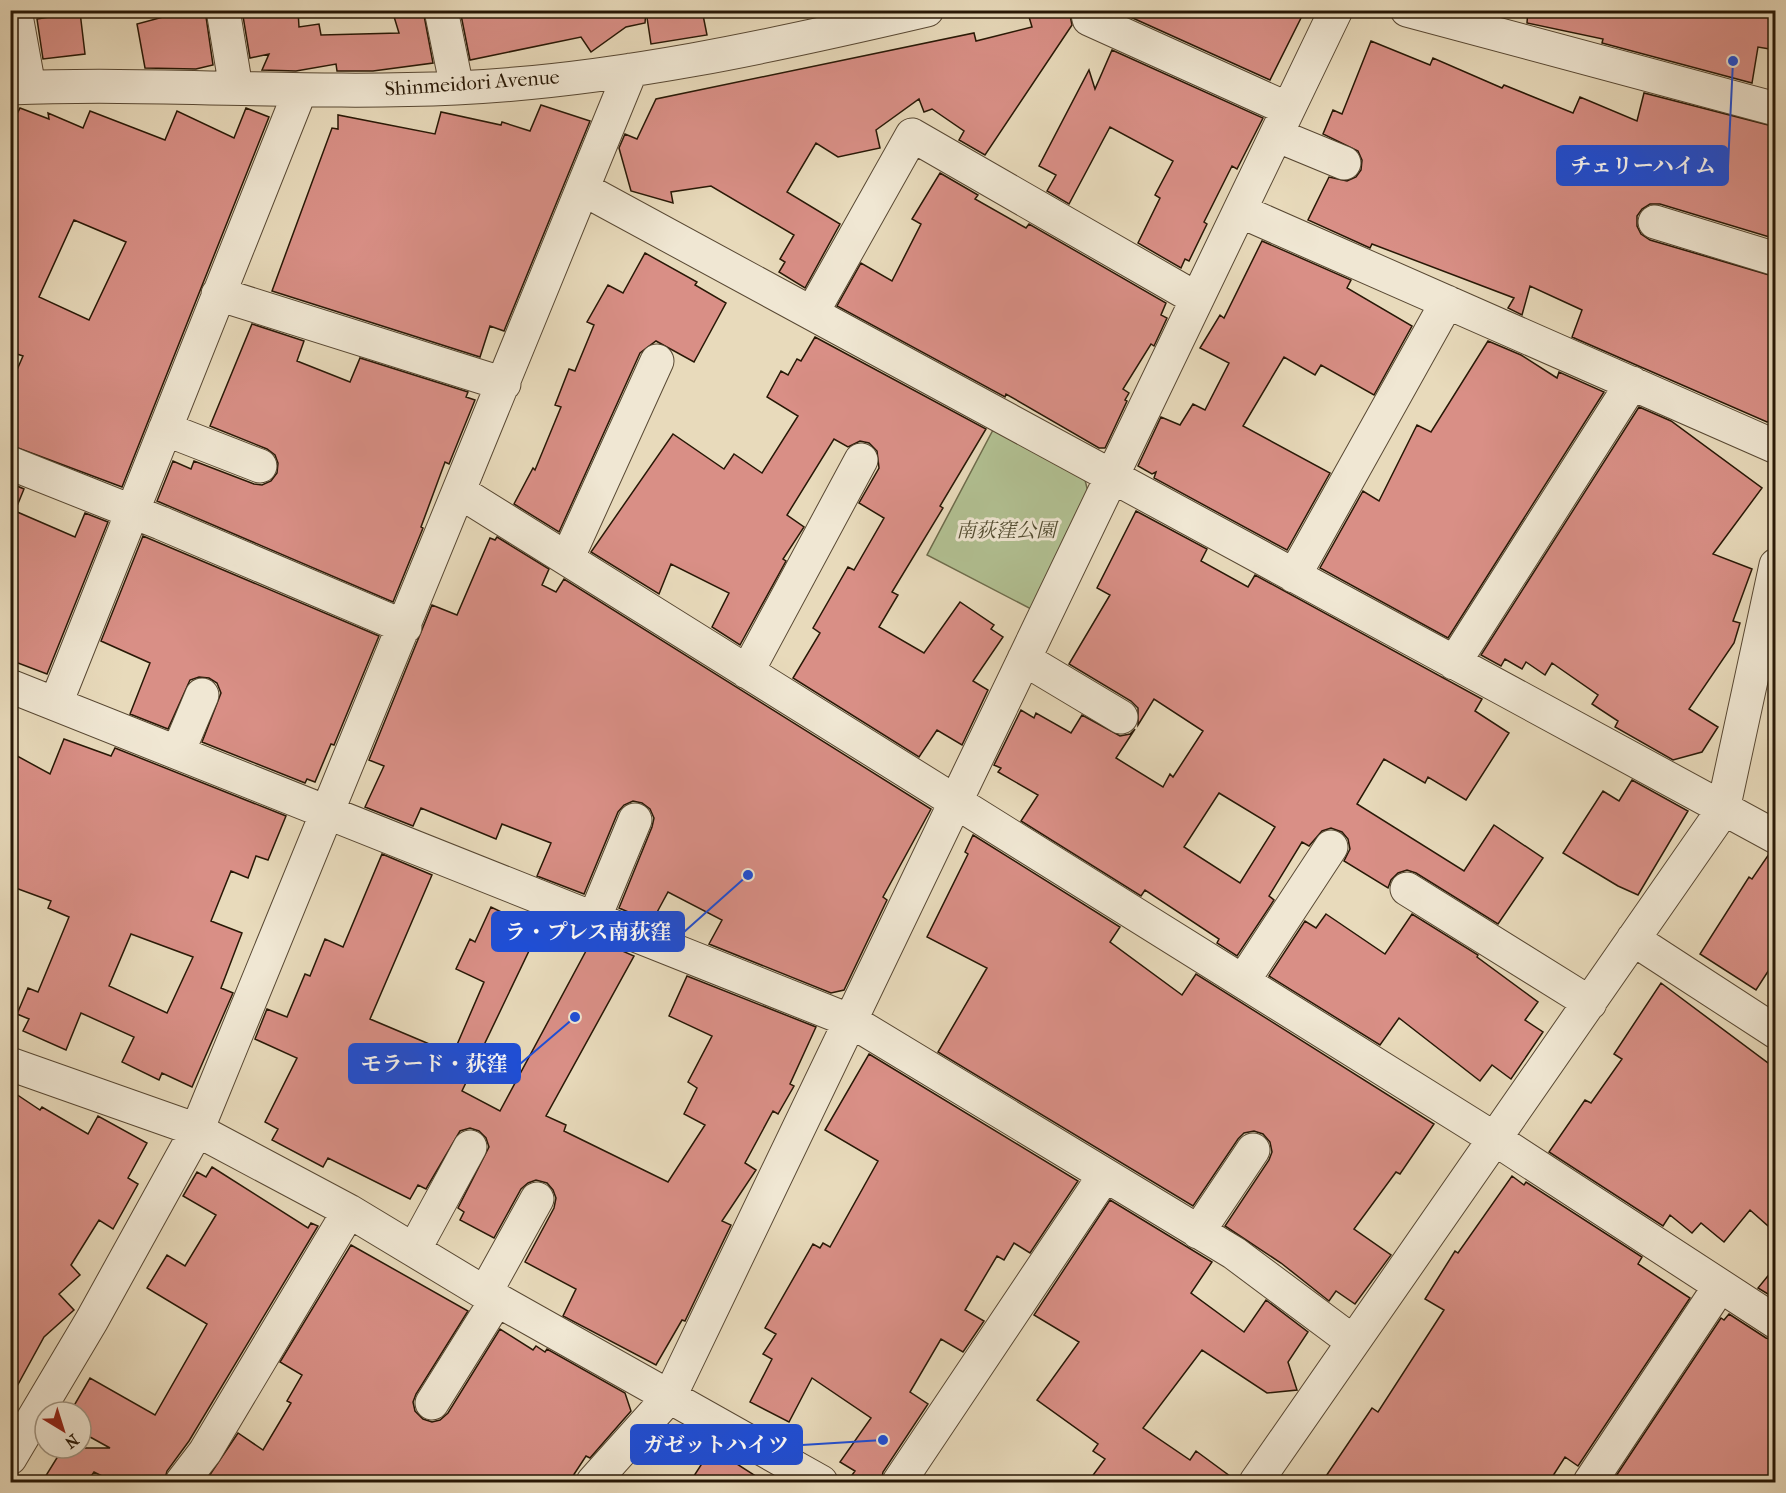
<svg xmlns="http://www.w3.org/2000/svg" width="1786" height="1493" viewBox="0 0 1786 1493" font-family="'IM FELL French Canon','Noto Serif JP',serif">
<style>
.green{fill:#b2c193;stroke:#6d6c4c;stroke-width:1.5}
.building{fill:#d98f86;stroke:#281806;stroke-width:1.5;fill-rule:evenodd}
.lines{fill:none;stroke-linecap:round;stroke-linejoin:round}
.minor-casing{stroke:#584833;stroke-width:35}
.minor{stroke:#f0e7d3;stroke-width:33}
.labels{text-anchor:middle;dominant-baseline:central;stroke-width:6;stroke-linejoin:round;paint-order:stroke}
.street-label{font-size:20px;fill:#281806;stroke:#f0e7d3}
.park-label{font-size:20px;font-style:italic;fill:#514b30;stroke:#f0e7d3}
.leader{fill:none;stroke:#1d4ed8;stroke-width:2}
.callout-dot{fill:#1d4ed8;stroke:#f0e7d3;stroke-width:2}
.callout{fill:#1d4ed8;stroke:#1d4ed8;stroke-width:2}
.callout-label{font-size:21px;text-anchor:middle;font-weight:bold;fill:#fff}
</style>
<rect width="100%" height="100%" fill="#e8dabb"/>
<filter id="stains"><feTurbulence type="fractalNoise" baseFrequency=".00333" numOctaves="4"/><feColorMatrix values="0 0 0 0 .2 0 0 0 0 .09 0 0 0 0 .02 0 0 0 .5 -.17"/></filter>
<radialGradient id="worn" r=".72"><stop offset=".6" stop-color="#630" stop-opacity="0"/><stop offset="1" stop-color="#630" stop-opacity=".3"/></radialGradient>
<!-- green -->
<path class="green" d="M993,430L1085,480L1089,496L1031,609L927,555Z"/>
<!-- building -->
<path class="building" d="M189,10H205L213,65L196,69L145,68L137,24Z
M242,10H298L299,27L319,24L321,35L399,33L392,10H423L433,63L373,71H337L336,64L296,71L262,70L269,54L250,58Z
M460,10H702L707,35L651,44L646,11L645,23L626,27L591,52L581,37L470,60Z
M1027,10H1069L1072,25L985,155L959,140L964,131L932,109L924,112L919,99L876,130L880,148L838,157L816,143L787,192L840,224L805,288L779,272L785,262L780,259L794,235L711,186L671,192L673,203L631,191L619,148L625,134L637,139L656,99L974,33L976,41L1032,27Z
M1128,10H1305L1270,80L1126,15Z
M1528,10H1688L1721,17L1722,10H1776V50L1758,47L1752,83L1602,43L1603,39L1527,23Z
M80,12L85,54L43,59L37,19Z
M1371,41L1430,65L1433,58L1502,88L1504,85L1573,113L1580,97L1637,121L1644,93L1776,127V239L1660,204H1650L1642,209L1637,216V226L1641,234L1650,240L1776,277V420L1767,422L1572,337L1582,310L1530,286L1522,315L1508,308L1514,298L1372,244L1370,248L1308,220L1329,177L1347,181L1356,177L1361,170L1362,160L1358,151L1323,134L1333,110L1342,114Z
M1112,50L1263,118L1237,169L1232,166L1204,222L1207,224L1189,261L1185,259L1181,268L1138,243L1160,198L1155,195L1173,161L1110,127L1069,204L1047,191L1056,175L1039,166L1089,70L1095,89Z
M541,105L590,121L504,331L490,326L480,357L272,291L332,128L338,129V115L435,134L441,112L501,125L502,122L530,131Z
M20,108L49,119L48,113L83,128L90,111L165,140L177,111L234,138L246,108L269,117L122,487L10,445V386L23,356L14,353L10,361V128ZM74,220L126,242L89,320L39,297Z
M940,173L978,195L975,199L1026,228L1029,224L1166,303L1161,315L1167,318L1154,346L1151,344L1123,389L1129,393L1125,400L1127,401L1105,448H1099L1006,394L1005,397L837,306L861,263L892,281L921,224L912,219Z
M1262,241L1351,280L1347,288L1412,326L1374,395L1321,365L1315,375L1284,357L1243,426L1330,473L1287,550L1154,478L1156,472L1152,474L1138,466L1161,417L1180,425L1193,404L1205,410L1229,363L1200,348L1220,315L1224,318Z
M645,253L697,282L695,285L726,303L694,362L656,341L640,353L559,532L514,504L533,468L535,470L561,407L555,405L569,369L575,371L594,325L587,322L608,285L623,293Z
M252,324L304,341L297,361L350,382L360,358L468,392L466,397L475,400L449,464L445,462L421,527L423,528L393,602L157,501L173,461L191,469L194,461L254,484L262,485L271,481L277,473L278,463L275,455L267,449L210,426Z
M815,337L986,429L940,506L943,508L892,592L898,595L879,627L924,653L960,602L994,625L991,629L1003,637L973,681L988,690L962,745L937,730L919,757L793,678L820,633L813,628L848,567L854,570L884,518L859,503L879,468L877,451L869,443L860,441L848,447L834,439L787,515L804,527L783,559L786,561L740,645L712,627L729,593L671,564L659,594L591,552L673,434L724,469L734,454L762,473L798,416L767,397L781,371L788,375L797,359L801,361Z
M1488,341L1521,355L1557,378L1559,372L1604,392L1448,638L1320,568L1363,491L1379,501L1417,425L1431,432Z
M1639,407L1671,421L1762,488L1713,554L1752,569L1733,621L1740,623L1734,643L1689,709L1718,727L1702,752L1673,760L1615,727L1618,721L1592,704L1598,695L1552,663L1545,675L1526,662L1522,669L1505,659L1501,666L1481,655Z
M10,483L24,489L15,511L75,537L85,513L108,522L47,674L10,660Z
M1136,511L1207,549L1201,561L1248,587L1255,575L1482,699L1475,711L1509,733L1466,800L1428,777L1425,783L1384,759L1357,804L1464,871L1494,825L1543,858L1498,924L1416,873L1407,870L1398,873L1391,880L1388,888L1344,861L1350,849L1348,839L1342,832L1331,828L1322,831L1309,846L1302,842L1269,896L1274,900L1237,956L1217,943L1219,939L1145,890L1141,896L1021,821L1038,795L998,772L1001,768L994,765L1021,710L1034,718L1036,713L1071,733L1082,715L1120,736L1130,734L1135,729L1116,758L1163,787L1170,774L1173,777L1203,731L1154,699L1138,725V708L1131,701L1069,664L1110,595L1097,588ZM1219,793L1275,827L1240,883L1184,847Z
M143,536L379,636L334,745L331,744L315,782L307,779L305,783L202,742L221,693L217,683L209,678L199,677L190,680L168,729L130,714L150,663L101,641Z
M497,537L549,569L542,585L556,592L564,579L931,809L883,897L887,900L844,990L831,993L709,944L722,920L668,892L655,916L649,915L647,920L619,908L652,827L654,818L650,809L642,803L633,801L624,805L618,812L584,894L537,876L551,843L502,824L496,839L421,808L413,826L365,807L384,766L369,760L432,605L457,615L490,538L495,540Z
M64,739L111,756L115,748L286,816L268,860L256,856L248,878L231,871L211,921L242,933L221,988L233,993L192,1087L162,1073L159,1080L122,1062L134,1037L81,1013L66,1050L23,1031L29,1019L17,1014L28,988L38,992L69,917L48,908L51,901L10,886V752L50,774ZM131,934L193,957L167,1013L109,986Z
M1632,780L1688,811L1638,895L1618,886L1563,853L1603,791L1619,801Z
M973,835L1120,927L1110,942L1182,995L1196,974L1434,1124L1400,1174L1396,1172L1354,1229L1391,1255L1355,1304L1336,1291L1329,1301L1281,1263L1225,1226L1269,1160L1272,1152L1270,1142L1263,1134L1254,1131L1244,1133L1238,1139L1193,1206L938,1052L987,968L927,937L968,854L965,852Z
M382,854L432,875L370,1019L453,1054L484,982L456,969L470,939L475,942L491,907L539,930L462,1091L500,1111L593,938L634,956L546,1116L566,1125L564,1131L668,1182L705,1125L684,1114L697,1088L688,1082L712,1036L669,1016L687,976L816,1027L790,1084L794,1086L778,1114L773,1111L745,1163L756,1170L722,1221L731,1225L685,1321L682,1320L656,1365L563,1316L576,1289L525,1262L554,1208L556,1198L553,1190L547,1183L536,1180L528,1183L521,1189L494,1238L460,1220L464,1212L458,1208L489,1147L486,1138L479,1131L470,1128L460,1131L426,1189L418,1185L410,1199L328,1158L323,1167L272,1140L278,1129L265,1122L297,1058L255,1039L267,1009L287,1017L305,974L310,976L325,939L343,947Z
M1769,854L1776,856V959L1756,990L1700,954L1749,877L1752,879Z
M1326,914L1385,954L1412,914L1478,955L1477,957L1538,1002L1525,1020L1543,1032L1511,1079L1492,1065L1480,1081L1399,1018L1380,1045L1269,976L1305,921L1316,928Z
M1661,983L1776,1069V1233L1750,1210L1724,1242L1701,1223L1692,1233L1670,1215L1663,1226L1549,1152L1585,1100L1591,1103L1622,1059L1614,1054Z
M869,1054L1078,1181L1030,1253L1014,1243L1004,1260L997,1256L965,1310L984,1321L963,1352L941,1339L910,1392L928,1404L883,1472L881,1482H847L855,1471L840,1462L871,1418L812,1378L789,1422L750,1402L772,1359L763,1354L776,1334L765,1328L813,1244L820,1248L823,1243L830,1247L878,1161L825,1130Z
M10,1090L40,1110L42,1107L88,1134L98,1116L147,1143L128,1178L138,1184L113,1229L99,1220L71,1265L80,1275L59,1294L74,1310L44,1337L10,1399Z
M212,1167L308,1228L311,1223L318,1226L189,1441L167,1471L164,1482H114L94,1472L87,1482H42L60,1453L52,1448H110L81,1432V1412L72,1409L90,1378L155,1415L207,1324L147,1288L167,1255L185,1266L216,1215L183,1196L197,1172L206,1177Z
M1512,1176L1524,1185L1526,1182L1642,1257L1638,1264L1690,1298L1578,1466L1565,1457L1549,1482H1322L1372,1408L1378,1412L1444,1310L1425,1299L1455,1251L1458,1253Z
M1110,1200L1212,1262L1191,1293L1244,1332L1266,1300L1308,1332L1288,1362L1297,1390L1267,1393L1202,1350L1143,1428L1190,1460L1196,1451L1238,1482H1088L1105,1459L1093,1451L1098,1444L1037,1400L1079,1342L1034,1315Z
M351,1245L468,1311L416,1394L413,1402L415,1411L423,1419L432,1422L440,1420L448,1413L500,1329L533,1350L536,1346L545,1352L547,1349L625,1393L631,1411L590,1458L586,1456L569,1482H205L238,1433L263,1450L291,1403L287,1401L302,1375L280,1362Z
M1776,1266V1299L1758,1288Z
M1729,1314L1766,1338L1776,1341V1466L1762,1482H1612L1721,1318L1724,1320Z
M712,1448L765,1482H690Z"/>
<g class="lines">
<defs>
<path id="minor" d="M15,10L29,87
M223,10L236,88
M441,10L457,88
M1087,10L1089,19L1288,109
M1407,10L1776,109
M10,88C159,82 307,95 456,88C613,81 773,46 927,10
M1276,135L1344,163
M583,189L1776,837
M1240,211L1776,447
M1655,222L1776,259
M218,294L504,384
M812,313L912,135L1197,299
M165,429L260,466
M10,463L161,523L405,627
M460,492L1495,1139L1776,1322
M567,559L657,361
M1294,576L1447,302
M1024,659L1121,717
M1454,663L1632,383
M747,672L861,460
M10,686L851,1021L1234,1253L1352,1341
M56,703L300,91
M178,752L202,695
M1407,889L1590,1003
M594,919L635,820
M1633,939L1776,1032
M1243,981L1331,847
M10,1064L197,1130L349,1211L485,1293L821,1482
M1198,1232L1253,1150
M414,1250L470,1147
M485,1293L537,1199
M432,1403L497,1299
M10,1458L92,1320L197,1130L631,70
M182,1482L205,1452L349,1211
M593,1482L670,1396L1336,10
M899,1482L1104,1176
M1256,1482L1723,810L1776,565
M1590,1482L1720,1286"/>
</defs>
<!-- minor casing -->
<use href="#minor" class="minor-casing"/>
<!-- minor -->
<use href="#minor" class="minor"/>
</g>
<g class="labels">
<!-- street labels -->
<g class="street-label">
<text transform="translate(472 83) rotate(-4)">Shinmeidori Avenue</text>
</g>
<!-- park labels -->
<g class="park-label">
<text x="1006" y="530">南荻窪公園</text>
</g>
</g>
<!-- callouts -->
<path class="leader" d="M1733 61L1728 166M748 875L684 932M575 1017L520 1064M883 1440L802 1445"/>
<g class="callout-dot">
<circle cx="1733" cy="61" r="6"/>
<circle cx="748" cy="875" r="6"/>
<circle cx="575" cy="1017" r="6"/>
<circle cx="883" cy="1440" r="6"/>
</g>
<g class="callout">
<rect x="1557" y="146" width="171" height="39" rx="6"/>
<rect x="492" y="912" width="192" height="39" rx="6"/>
<rect x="349" y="1044" width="171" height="39" rx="6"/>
<rect x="631" y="1425" width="171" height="39" rx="6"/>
</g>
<g class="callout-label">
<text x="1643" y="173">チェリーハイム</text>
<text x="588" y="939">ラ・プレス南荻窪</text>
<text x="434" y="1071">モラード・荻窪</text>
<text x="716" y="1452">ガゼットハイツ</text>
</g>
<!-- margin -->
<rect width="1786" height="1493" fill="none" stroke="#e8dabb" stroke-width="36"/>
<rect x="12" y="12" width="1762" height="1469" fill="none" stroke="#281806" stroke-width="3"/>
<rect x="18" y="18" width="1750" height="1457" fill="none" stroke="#281806" stroke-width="1.5"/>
<!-- north arrow -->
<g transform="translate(63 1430) rotate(142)"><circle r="28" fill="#f0e7d3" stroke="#a09481" stroke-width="1.5"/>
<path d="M0-4.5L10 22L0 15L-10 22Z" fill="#8f2418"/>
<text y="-9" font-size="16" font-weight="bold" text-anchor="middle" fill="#281806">N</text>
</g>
<rect width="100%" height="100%" filter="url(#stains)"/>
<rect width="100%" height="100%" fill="url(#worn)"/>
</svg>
